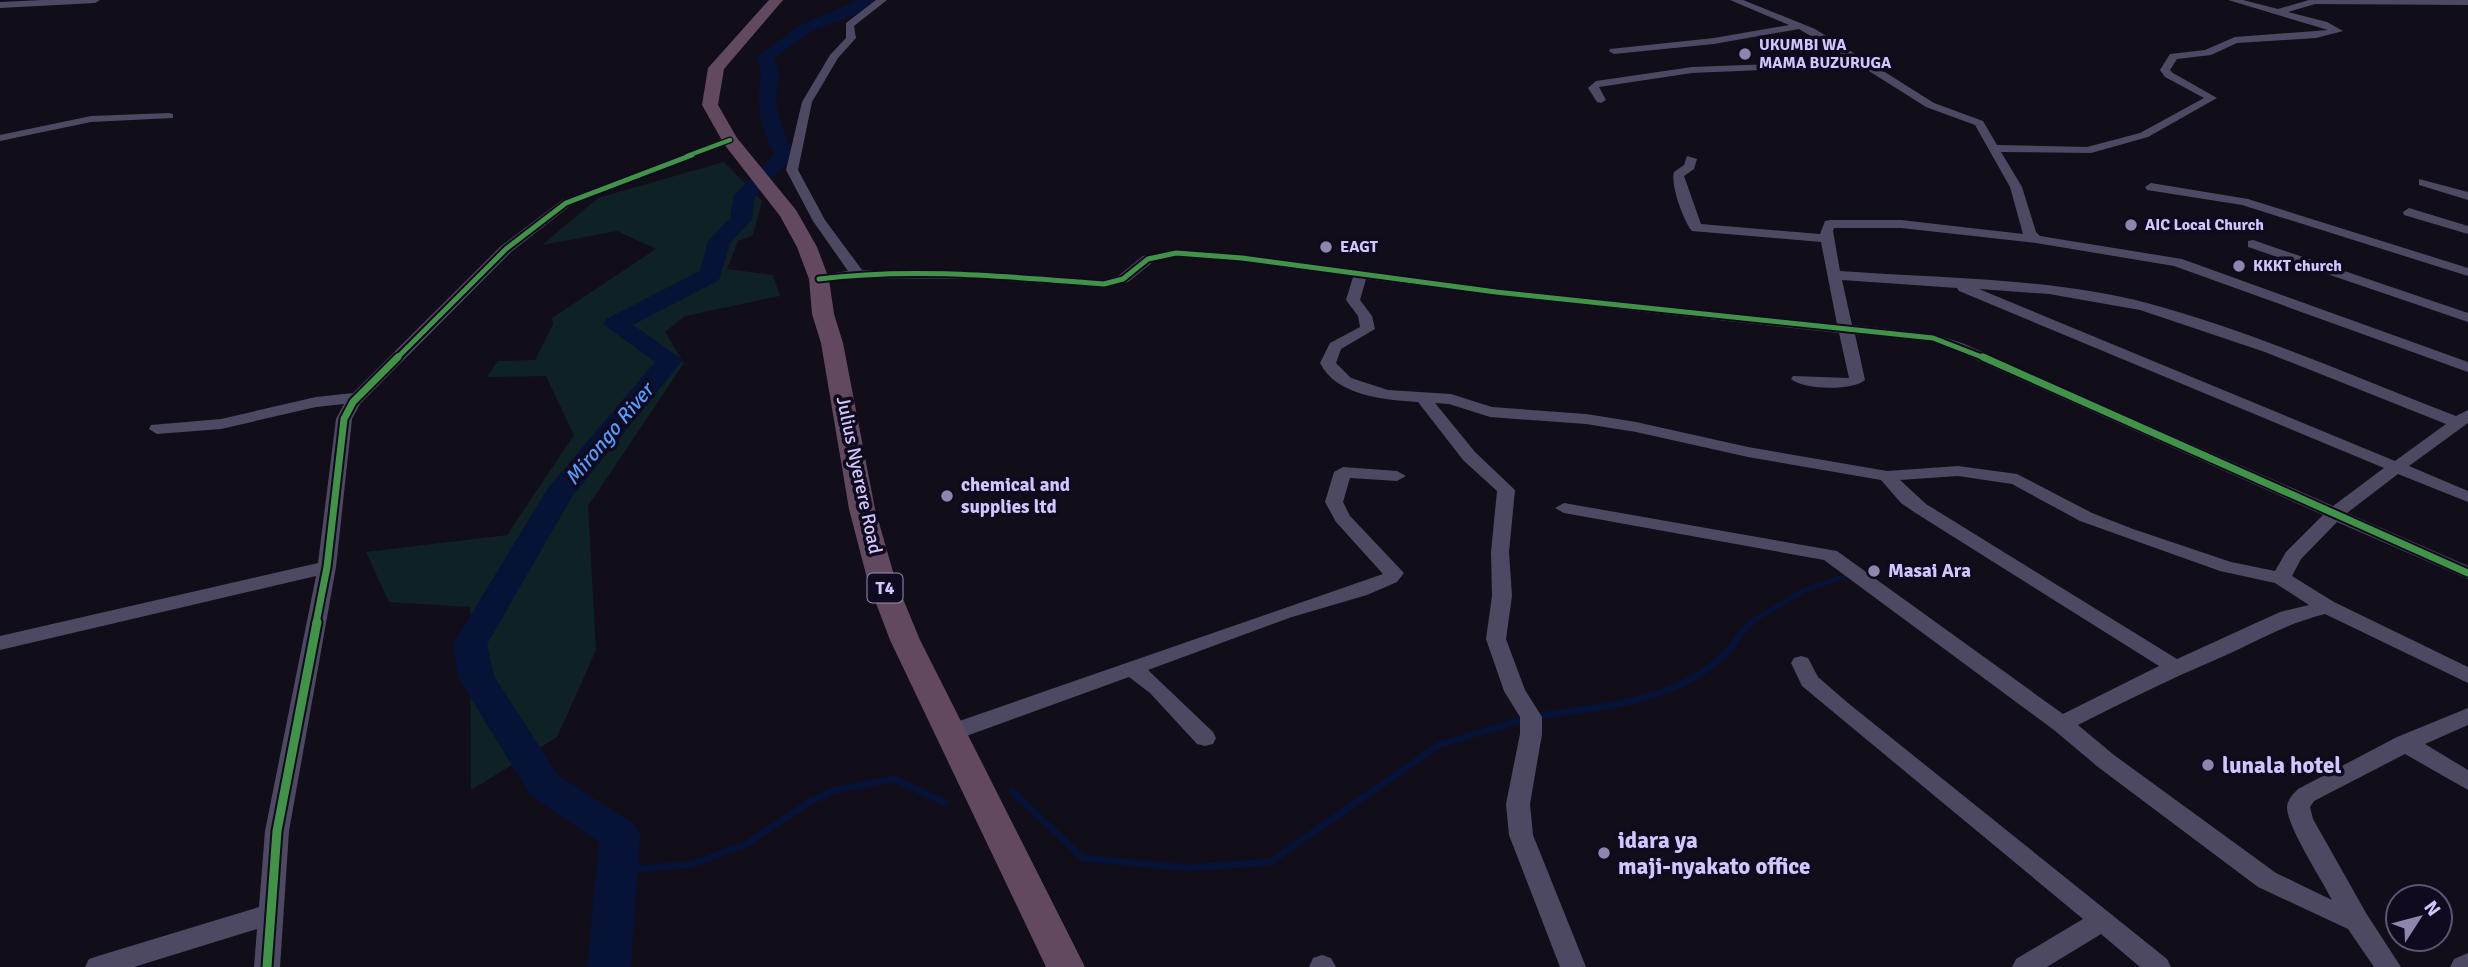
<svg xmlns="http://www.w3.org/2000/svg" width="2468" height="967" viewBox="0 0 2468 967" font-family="Signika,sans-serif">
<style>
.green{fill:#0e2225}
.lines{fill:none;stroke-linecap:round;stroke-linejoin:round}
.stream-far1{stroke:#061337;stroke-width:5}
.stream{stroke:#061337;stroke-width:7}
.river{fill:#061337;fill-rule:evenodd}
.minor{fill:#4d4962;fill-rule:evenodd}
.highway{fill:#624960;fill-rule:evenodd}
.cycleway-far3-casing{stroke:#0f0a1d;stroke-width:7}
.cycleway-far2-casing{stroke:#0f0a1d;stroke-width:9}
.cycleway-far1-casing{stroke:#0f0a1d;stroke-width:11}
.cycleway-casing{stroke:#0f0a1d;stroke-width:13}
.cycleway-far3{stroke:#419447;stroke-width:4.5}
.cycleway-far2{stroke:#419447;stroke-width:5}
.cycleway-far1{stroke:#419447;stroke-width:7}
.cycleway{stroke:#419447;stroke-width:9}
.poi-dot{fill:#8f86ae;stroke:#0f0a1d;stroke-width:2.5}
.labels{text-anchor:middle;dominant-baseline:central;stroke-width:7;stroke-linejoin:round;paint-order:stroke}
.far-poi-label{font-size:16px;font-weight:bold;fill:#d3c6ff;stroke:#0f0a1d;text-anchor:start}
.shield{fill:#0f0a1d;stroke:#988ebb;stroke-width:2}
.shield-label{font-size:18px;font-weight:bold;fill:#d3c6ff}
.street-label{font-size:19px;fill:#d3c6ff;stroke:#0f0a1d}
.poi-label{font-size:19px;font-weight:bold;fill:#d3c6ff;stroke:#0f0a1d;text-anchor:start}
.water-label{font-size:21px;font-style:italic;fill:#549dff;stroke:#0f0a1d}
.near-poi-label{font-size:23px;font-weight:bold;fill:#d3c6ff;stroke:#0f0a1d;text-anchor:start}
</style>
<rect width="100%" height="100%" fill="#110e19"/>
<!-- green -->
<path class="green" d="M724,162L762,201L753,235L738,241L727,269L773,275L780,296L685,316L665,332L684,363L588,506L596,650L557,737L471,790L470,607L389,602L366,552L507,535L574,435L546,376L487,377L498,361L535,360L553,324L552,318L656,249L617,231L542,245L598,198Z"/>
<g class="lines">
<!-- stream-far1 -->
<path class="stream-far1" d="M1749,623L1803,591L1844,576"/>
<!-- stream -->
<path class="stream" d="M1537,716C1601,707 1675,702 1724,655C1735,645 1740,630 1752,622
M1013,792L1083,858L1188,868L1270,862L1439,745L1524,719
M616,871L693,864L746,844L811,801L835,790L894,779L945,803"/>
<!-- river -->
<path class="river" d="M858,0H876L860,13L812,31L774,58C785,83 774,84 777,107C780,124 787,140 794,156L755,197L752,220L730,243L719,280L633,325L683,360L572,497L487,644L494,676L558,775L634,824L640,835L631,967H587L599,842L530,795L458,677L453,644L548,488L655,362L603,324L606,319L700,271L708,241L730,218L734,195L774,155C767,139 760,123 759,106C756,83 767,82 756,57L800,25Z"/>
<!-- minor -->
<path class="minor" d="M43,0H100L95,3L0,8V2Z
M876,0H887L854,26L856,38L838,58L812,102L798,170L825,220L862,270L978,271L1104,280L1118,276L1143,256L1176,249L1242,254L1496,288L1837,324L1821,242L1692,231C1684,222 1670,184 1674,172L1684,165L1687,156L1697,159L1694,169L1684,176L1701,224L1820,234L1825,221L1830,220H1901L2023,234L2010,187L1975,125L1926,107L1861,66L1692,73L1599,87L1606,100L1601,103L1597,102L1588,88L1596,81L1692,67L1852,61L1799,29L1714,44L1614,54L1609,51L1610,49L1714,38L1789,25L1730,0H1743L1815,29L1865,60L1872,61V64L1934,103L1983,121L1997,145L2087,147L2140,133L2204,98L2165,77L2160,70L2170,54L2205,50L2235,37L2328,30L2228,0H2243L2278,9L2309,0H2468V5L2315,4L2288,12L2327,22L2343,31L2316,38L2237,43L2211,55L2177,59L2170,70L2173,73L2217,98L2148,137L2091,153L2001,152L2022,187L2036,232L2040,236L2182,259L2468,362V372L2174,266L2036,243L1901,228H1834L1833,231L1840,271C1937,278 2054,278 2147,303C2252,331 2354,377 2456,416L2468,410V423L2409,466L2468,491V502L2398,474L2347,513L2468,566V579L2337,522L2301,559L2292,576L2334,602L2468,667V683L2325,614C2284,624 2253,644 2215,660C2168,680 2123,702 2078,725L2114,755L2276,873L2332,900C2322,880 2288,828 2287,808C2287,800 2293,794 2298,789L2397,737L2468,708V725L2425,744L2468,770V790L2405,754L2314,801L2310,807L2313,819L2366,913L2401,967H2374L2348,929L2258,887L2098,767L2054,730L1824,560L1564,513L1555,508L1564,503L1837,551L2063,714L2159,666L1914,512L1901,503L1881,480L1748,457L1636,432L1586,424L1490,417L1449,404L1435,403L1475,452L1515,490L1509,552L1512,596L1506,639L1525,690L1542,717V734L1530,804L1533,835L1586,967H1560L1509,835L1506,804L1520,734V717L1504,691L1486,639L1492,596L1491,552L1497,491L1463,460L1418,402C1386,400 1336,396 1320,363L1330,343L1360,327L1358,316L1346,300L1353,277L1242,262L1176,257L1153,262L1128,282L1104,288L978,279L857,278L814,282V276L848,271L813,221L786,170L802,102L830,55L846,38V23ZM1366,279L1496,296L1839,333L1849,378L1793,376L1791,379C1803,390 1853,391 1865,380L1855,334L1931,342L1952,349L2323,515L2286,552L2275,571L2231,562L2133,529L2092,513L2017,474L1958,466L1887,471L1748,447L1636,422L1586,414L1492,407L1451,394L1388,390L1351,378L1336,363L1341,349L1375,329L1372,316L1360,300ZM1842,280L1957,288L1959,291L2384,468L2333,506L1962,343L1933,334L1852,325ZM1979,289L2049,294L2140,310L2265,352L2446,424L2395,461ZM1958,476L2012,484L2080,521L2220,571L2275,583L2309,605L2280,612L2177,659L1926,504L1900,480Z
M169,113L173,114V118L91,122L0,141V135L91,116Z
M726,138L736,140L570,206L511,252L360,404L352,419L336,567L289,831L280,967H254L257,929L134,967H85L89,959L98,956L259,907L265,831L316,576L0,650V636L318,563L336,419L344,404L316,407L221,429L157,434L149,429L151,425L221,419L316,397L353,393L501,246L562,200Z
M2419,179L2468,192V200L2419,185Z
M2151,183L2248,199L2468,268V276L2242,205L2147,190L2145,187Z
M2409,208L2468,226V234L2404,215L2403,212Z
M2253,240L2468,313V322L2248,247V241Z
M1343,467L1397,471L1406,476L1397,481L1350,478L1343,502L1350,516L1404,573L1397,582L1367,595L1292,617L1148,670L1213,732L1216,738L1213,744L1205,746L1197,744L1150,693L1129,677L958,739L950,741L942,739L939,733L942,727L1383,574L1336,522L1325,502L1334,472Z
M1801,656L1808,658L1818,677L1848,703L2167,959L2171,967H2140L2101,934L2047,967H2012L2016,959L2083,919L1802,686L1791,663L1794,658Z
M2468,953V967H2450L2454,959Z
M1322,955L1331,958L1336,967H1309L1313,958Z"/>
<!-- highway -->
<path class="highway" d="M769,0H783L724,69L718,105L737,138L796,210L817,247L829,279L834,314L843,343L875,509L896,582L920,640L1085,967H1046L890,640L868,582L849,509L821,343L812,314L809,279L797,247L780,216L724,144L702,105L708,68Z"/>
<defs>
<path id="cycleway-far3" d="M687,156L730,140"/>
<path id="cycleway-far2" d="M819,279C913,267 1010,277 1104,284L1123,279L1148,259L1176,253L1242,258L1496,292L1933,338L1987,359
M396,359L506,249L566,203L692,155"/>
<path id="cycleway-far1" d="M1983,357L2468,573
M316,623L327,567L344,419L353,402L398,357"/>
<path id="cycleway" d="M267,967L277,831L317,622"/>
</defs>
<!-- cycleway-far3 casing -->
<use href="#cycleway-far3" class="cycleway-far3-casing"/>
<!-- cycleway-far2 casing -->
<use href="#cycleway-far2" class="cycleway-far2-casing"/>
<!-- cycleway-far1 casing -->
<use href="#cycleway-far1" class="cycleway-far1-casing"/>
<!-- cycleway casing -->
<use href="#cycleway" class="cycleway-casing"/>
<!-- cycleway-far3 -->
<use href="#cycleway-far3" class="cycleway-far3"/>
<!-- cycleway-far2 -->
<use href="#cycleway-far2" class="cycleway-far2"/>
<!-- cycleway-far1 -->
<use href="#cycleway-far1" class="cycleway-far1"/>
<!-- cycleway -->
<use href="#cycleway" class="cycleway"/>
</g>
<!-- markers -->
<g class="poi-dot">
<circle cx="1745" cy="54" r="7"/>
<circle cx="2131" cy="225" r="7"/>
<circle cx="1326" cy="247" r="7"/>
<circle cx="2239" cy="266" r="7"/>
<circle cx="947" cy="496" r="7"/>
<circle cx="1874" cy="571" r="7"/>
<circle cx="2208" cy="765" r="7"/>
<circle cx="1604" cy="853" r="7"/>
</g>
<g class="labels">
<!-- far-poi labels -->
<g class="far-poi-label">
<text x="1759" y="45">UKUMBI WA<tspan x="1759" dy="18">MAMA BUZURUGA</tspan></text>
<text x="2145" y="225">AIC Local Church</text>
<text x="1340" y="247">EAGT</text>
<text x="2253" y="266">KKKT church</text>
</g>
<!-- shield labels -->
<rect class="shield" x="867.5" y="573.5" width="35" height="29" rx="5"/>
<g class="shield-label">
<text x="885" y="588">T4</text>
</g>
<!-- street labels -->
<g class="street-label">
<text transform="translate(859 475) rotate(78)">Julius Nyerere Road</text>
</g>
<!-- poi labels -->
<g class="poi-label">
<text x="961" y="485">chemical and<tspan x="961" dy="22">supplies ltd</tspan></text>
<text x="1888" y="571">Masai Ara</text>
</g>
<!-- water labels -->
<g class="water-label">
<text transform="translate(609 434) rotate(-50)">Mirongo River</text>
</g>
<!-- near-poi labels -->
<g class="near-poi-label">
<text x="2222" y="765">lunala hotel</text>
<text x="1618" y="840">idara ya<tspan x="1618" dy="26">maji-nyakato office</tspan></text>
</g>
</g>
<!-- north arrow -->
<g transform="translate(2419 918) rotate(54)"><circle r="33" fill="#0f0a1d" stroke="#5d5577" stroke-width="2"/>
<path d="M0-5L12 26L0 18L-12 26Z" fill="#8f86ae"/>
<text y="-10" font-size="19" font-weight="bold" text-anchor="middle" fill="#d3c6ff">N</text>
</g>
</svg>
